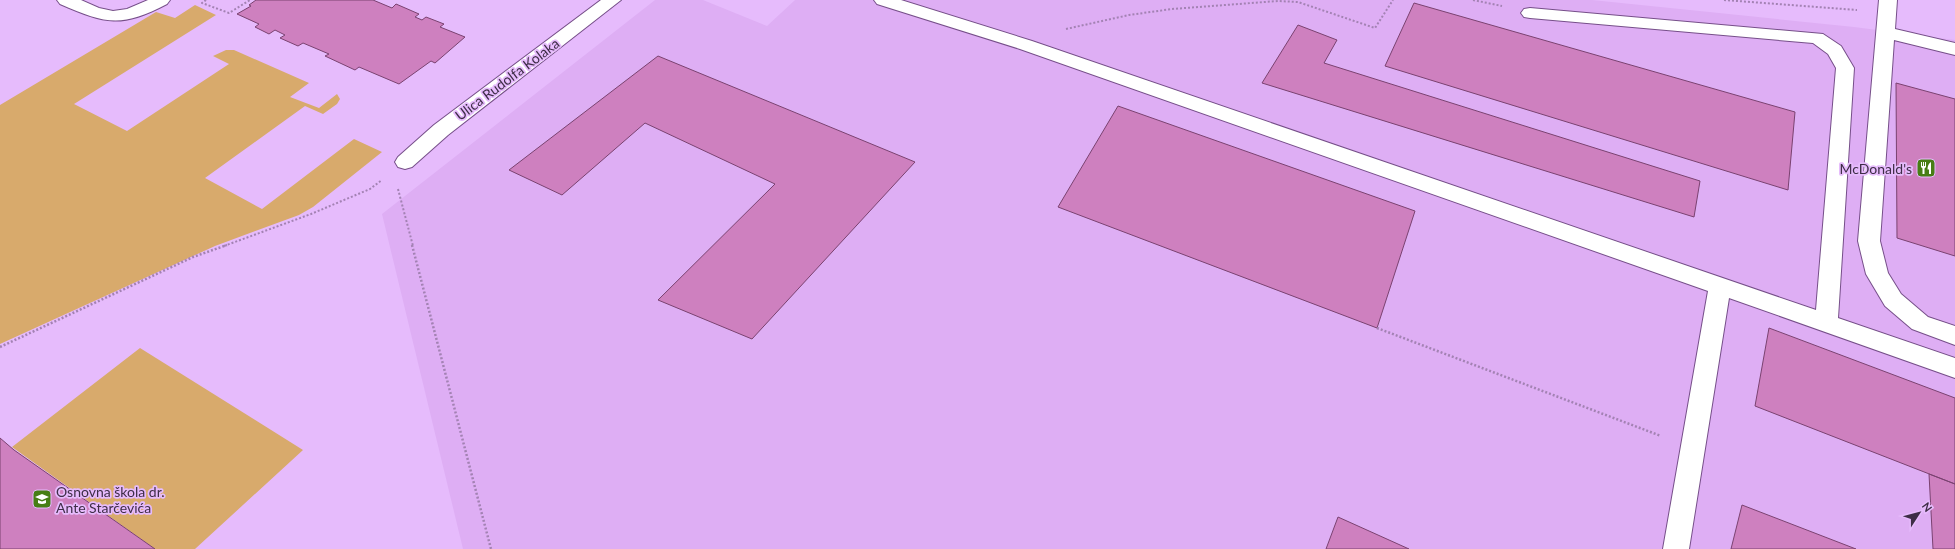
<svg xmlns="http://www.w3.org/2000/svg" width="1955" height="549" viewBox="0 0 1955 549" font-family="Lato,sans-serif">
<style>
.built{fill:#deaef4}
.green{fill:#d8aa6c}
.building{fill:#ce80bf;stroke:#7a4270}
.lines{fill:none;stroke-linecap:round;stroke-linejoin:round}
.lane-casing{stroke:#764f89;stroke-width:2}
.street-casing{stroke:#764f89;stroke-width:2}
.path-far1{stroke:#a382b3;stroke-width:2;stroke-dasharray:2 2;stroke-linecap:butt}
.path{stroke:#a382b3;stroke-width:2.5;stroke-dasharray:2 2;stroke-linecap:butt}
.lane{fill:#fff;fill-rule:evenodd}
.street{fill:#fff;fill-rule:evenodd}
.labels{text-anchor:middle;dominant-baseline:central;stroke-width:3.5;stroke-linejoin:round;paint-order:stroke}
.street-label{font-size:14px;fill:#3e2d47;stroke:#e6bbfc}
.poi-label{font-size:14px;fill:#3e2d47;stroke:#e6bbfc;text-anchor:end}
</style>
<rect width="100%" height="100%" fill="#e6bbfc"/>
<!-- built -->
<path class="built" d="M655,0H703L767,26L795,0H1592L1854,27L1955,40V549H463L382,214Z"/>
<!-- green -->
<path class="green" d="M195,5L216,15L74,104L127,131L229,64L213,56L226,50H234L309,83L290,97L319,108L337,94L340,99L337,104L323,114L305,106L205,178L262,209L354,139L382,152L313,207L299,215L215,246L0,344V105L156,12L175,18Z
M140,348L303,450L195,549H155L12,447Z"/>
<!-- building -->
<path class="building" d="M256,0H373L392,8L396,4L419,14L415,17L422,20L426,17L444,24L440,27L465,37L435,63L431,61L399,84L359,67L355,70L325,56L329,54L303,43L298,46L280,38L285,35L275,30L269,34L255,27L259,24L237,14L251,6L249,5Z
M1414,3L1795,112L1788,190L1385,66Z
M1298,25L1337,40L1324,63L1700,181L1694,217L1262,83Z
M658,56L915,162L752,339L658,300L775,184L645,123L562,195L509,170Z
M1896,83L1955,99V256L1897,238Z
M1118,106L1415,211L1377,328L1058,207Z
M1769,328L1955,398V484L1755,406Z
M0,438L14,450L155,549H0Z
M1929,474L1955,484V549H1933Z
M1742,505L1856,549H1731Z
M1338,517L1409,549H1326Z"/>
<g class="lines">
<defs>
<path id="lane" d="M57,0H81L99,8L113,11L127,9L148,0H170L167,4C121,28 106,24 60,4Z
M874,0H901L1032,41L1816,310L1836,68L1828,54L1813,43L1530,18L1524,17L1521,13L1524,9L1530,8L1823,34L1841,46L1854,68L1838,318L1955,358V378L1729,298L1689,549H1663L1708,291L1020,49L877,4Z
M1879,0H1897L1895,29L1955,43V55L1894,40L1880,241L1888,273L1901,294L1928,317L1955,326V345L1912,329L1885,306L1866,274L1858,241Z"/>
<path id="street" d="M601,0H621L448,135L412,167L405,169L398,167L395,162L398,157L434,125Z"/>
</defs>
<!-- lane casing -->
<use href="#lane" class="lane-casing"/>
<!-- street casing -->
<use href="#street" class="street-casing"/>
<!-- path-far1 -->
<path class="path-far1" d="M206,0L202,3L229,13L250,0
M1473,0L1502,6
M1724,0L1857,10
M1066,29L1129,15L1172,9L1278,1L1298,2L1375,28L1393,0
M398,189L413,246
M224,246L311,214L370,189L382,180"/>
<!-- path -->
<path class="path" d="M412,245L491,549
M1377,328L1661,436
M0,347L193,257L227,245"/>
<!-- lane -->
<use href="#lane" class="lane"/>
<!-- street -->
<use href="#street" class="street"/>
</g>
<!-- icons -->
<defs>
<symbol id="restaurant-square" viewBox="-11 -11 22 22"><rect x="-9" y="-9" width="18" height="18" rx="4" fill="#477e15" stroke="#e6bbfc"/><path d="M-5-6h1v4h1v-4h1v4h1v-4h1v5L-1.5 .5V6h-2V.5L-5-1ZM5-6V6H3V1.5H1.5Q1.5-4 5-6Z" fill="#fff"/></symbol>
<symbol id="school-square" viewBox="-11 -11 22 22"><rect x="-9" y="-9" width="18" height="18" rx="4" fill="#477e15" stroke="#e6bbfc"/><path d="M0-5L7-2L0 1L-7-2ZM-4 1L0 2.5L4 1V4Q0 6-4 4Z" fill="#fff"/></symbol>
</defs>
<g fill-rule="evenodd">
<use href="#restaurant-square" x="1915" y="157" width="22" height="22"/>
<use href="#school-square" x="31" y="488" width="22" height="22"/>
</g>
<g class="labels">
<!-- street labels -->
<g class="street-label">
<text transform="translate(507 79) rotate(-37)">Ulica Rudolfa Kolaka</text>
</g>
<!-- poi labels -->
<g class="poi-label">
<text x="1912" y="168">McDonald's</text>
<text x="56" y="491" text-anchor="start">Osnovna škola dr.<tspan x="56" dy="16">Ante Starčevića</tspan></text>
</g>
</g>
<!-- north arrow -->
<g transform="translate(1919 513) rotate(54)" stroke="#e6bbfc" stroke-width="3" paint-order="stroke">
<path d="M0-3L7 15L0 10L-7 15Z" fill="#3e2d47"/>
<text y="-6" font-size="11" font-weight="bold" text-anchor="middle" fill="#3e2d47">N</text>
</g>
</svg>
